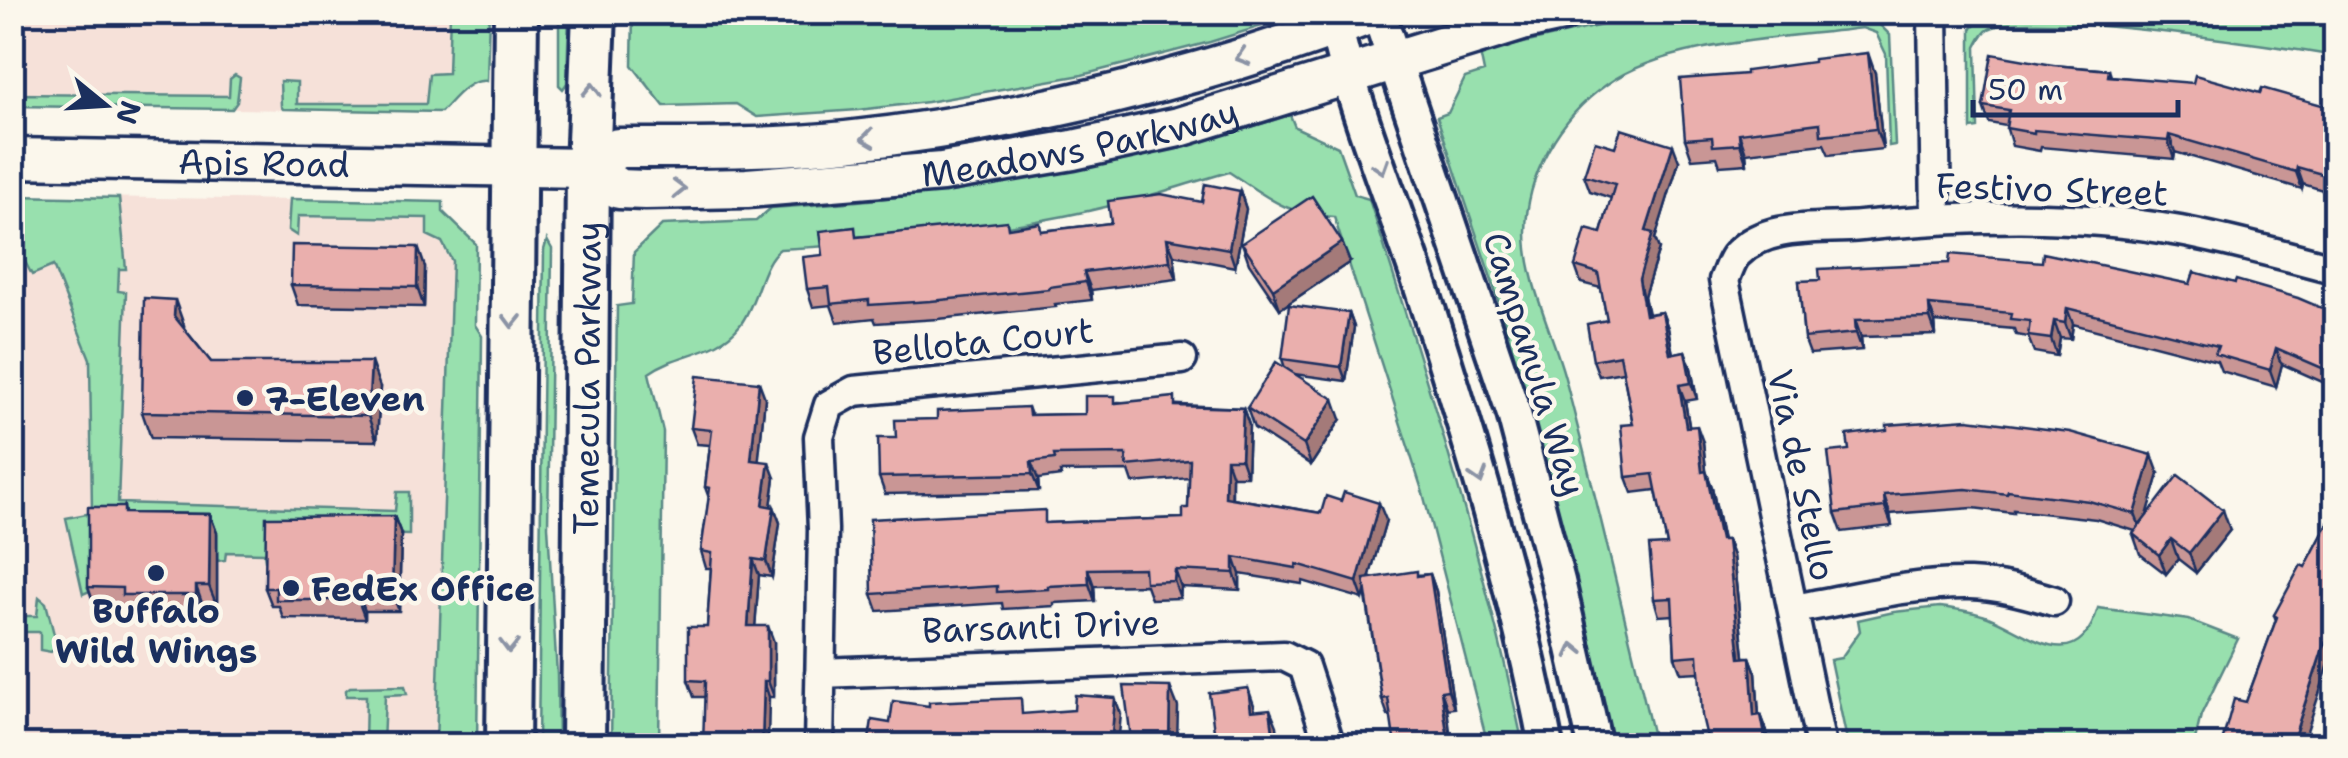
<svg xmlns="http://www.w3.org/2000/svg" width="2348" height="758" viewBox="0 0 2348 758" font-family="'Shantell Sans',sans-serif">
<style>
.built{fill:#f6e1d9}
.green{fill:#98e0ae;stroke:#5a8886;stroke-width:2.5}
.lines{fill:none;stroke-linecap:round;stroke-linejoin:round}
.minor-casing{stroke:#1b2f5e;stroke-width:35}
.tertiary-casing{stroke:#1b2f5e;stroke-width:40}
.secondary-casing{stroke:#1b2f5e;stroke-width:45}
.primary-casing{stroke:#1b2f5e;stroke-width:50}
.minor{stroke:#fbf7ec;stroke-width:28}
.tertiary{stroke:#fbf7ec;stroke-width:32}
.secondary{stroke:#fbf7ec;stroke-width:38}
.primary{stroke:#fbf7ec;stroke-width:42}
.wall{fill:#c99695;stroke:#1b2f5e;stroke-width:2.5}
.shaded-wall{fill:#a47a79;stroke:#1b2f5e;stroke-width:2.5}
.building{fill:#eaafad;stroke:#1b2f5e;stroke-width:2.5}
.oneway{stroke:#8b93a5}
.poi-dot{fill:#1b2f5e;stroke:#fbf7ec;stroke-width:4}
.labels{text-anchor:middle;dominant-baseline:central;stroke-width:9;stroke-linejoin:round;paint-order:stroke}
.street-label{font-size:35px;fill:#1b2f5e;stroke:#fbf7ec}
.poi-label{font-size:35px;font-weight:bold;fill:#1b2f5e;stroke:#fbf7ec;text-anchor:start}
</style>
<rect width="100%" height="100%" fill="#fbf7ec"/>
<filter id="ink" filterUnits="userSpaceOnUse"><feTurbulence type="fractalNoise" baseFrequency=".01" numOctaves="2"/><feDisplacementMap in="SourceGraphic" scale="20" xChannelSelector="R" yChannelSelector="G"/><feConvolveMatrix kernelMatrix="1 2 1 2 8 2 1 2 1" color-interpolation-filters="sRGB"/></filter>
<g filter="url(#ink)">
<!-- built -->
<path class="built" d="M12,13H462L441,112L13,106Z
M13,196L443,202V212L476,244L475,325L482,336L477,745L13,746Z"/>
<!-- green -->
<path class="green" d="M1276,12L1278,21L1210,42L1082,75L927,102L858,110L757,117L736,104L664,106L632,65L633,13Z
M1988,12L2331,13H2335V56C2282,47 2026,8 1989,29C1982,33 1980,40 1976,47L1978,128L1971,129V29Z
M450,13H489L487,81C467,79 454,99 441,112L283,109L281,106L280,81L297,82V104H426L429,74L448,73Z
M559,13H569L567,83L563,89L559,85Z
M1868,13L1890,35L1895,145L1889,146L1886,54L1876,33L1862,28C1788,38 1667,41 1606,85C1560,117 1526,175 1526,232C1526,282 1552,330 1565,378C1597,500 1626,623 1655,745H1612L1548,470L1493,284L1437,117L1448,113L1465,78L1484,72L1480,53L1659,12Z
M235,75L240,78L237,102L232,109L13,106V94L229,96L230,79Z
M1290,115L1295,127L1338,147L1355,195L1369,199C1427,379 1484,560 1523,745H1488L1423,493L1334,217C1287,216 1266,196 1229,172C1192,182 1155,195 1118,204C1009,231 892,243 780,249C761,262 757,304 740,325C717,355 678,352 649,373L663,432L659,745L611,746L617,306L632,304L634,252L662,225L756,221L771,208C947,197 1122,168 1290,115Z
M12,196L119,198L126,269H119L118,291L126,292L118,503L395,511L397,492H409V535L367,534L273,561L265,560L264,553L226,552L225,560L217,561V534L83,594L66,518L92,513L90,359L53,266L32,275L13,239Z
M290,199L443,202V212L476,244L475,325L482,336L477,745H436L452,261L442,242L427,235V218L298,216L297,236L288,230Z
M547,240L552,249L548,526L557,675L558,746L538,745L544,250Z
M39,597L46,603L57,646L51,652L40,650V632H13V616H37Z
M1940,607C1956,609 1972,611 1988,617C2027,632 2077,680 2098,608L2189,620L2238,639L2201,715L2194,745H1848L1830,660L1841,658L1860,631L1858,620L1894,612Z
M405,686L407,694L385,695L383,745H365L366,696H346V690L350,687Z"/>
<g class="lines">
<defs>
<path id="minor" d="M1933,12L1936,219
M1793,609C1851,599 1911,583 1970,584C1999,585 2027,593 2054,601
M820,673L1284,656L1304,666L1330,746
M819,746L823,529L819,437L829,405L854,391L1182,359
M1821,746L1724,280C1728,272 1731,259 1738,253C1768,222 1822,230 1861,226C1967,216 2075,212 2180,231C2233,241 2284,255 2336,269"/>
<path id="tertiary" d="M1332,12C1353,109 1393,201 1424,296C1471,443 1517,593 1546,746
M1378,12L1514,414L1558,581L1595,746"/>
<g id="secondary">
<path id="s1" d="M12,158L588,168L619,189L645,190L747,188L942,172L1073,150L1179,127L1525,20L1562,12"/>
<path d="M588,168L618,148C694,148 771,149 846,141C1023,122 1210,76 1376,12"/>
</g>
<g id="primary">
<path d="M508,746L516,12"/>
<path id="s2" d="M583,746L588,168L594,12"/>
</g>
</defs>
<!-- minor casing -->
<use href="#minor" class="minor-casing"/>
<!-- tertiary casing -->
<use href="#tertiary" class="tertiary-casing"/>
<!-- secondary casing -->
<use href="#secondary" class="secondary-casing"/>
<!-- primary casing -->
<use href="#primary" class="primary-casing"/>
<!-- minor -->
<use href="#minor" class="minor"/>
<!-- tertiary -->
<use href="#tertiary" class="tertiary"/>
<!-- secondary -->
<use href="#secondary" class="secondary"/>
<!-- primary -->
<use href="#primary" class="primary"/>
</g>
<!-- wall -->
<path class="wall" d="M2053,65L2109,70L2111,76L2260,93L2336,109V194L2303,184L2302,189L2175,152L2174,159L2041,147L2040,151L2012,146L2006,126L1989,123L1983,106Z
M1875,73L1883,149L1829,155L1824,144L1746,153L1747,164L1720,166L1717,157L1692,159L1685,139Z
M1615,147L1679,161L1655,239L1659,249L1644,296L1648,314L1662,312L1668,328L1673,354L1685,351L1691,368L1697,399L1685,401L1689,426L1703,442L1706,471L1712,487L1723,540H1727L1733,556L1744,657H1750L1756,673L1759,715H1761L1767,731L1699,672L1681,673L1675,657L1673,615L1659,616L1654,599L1667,545L1656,490L1632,493L1626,477L1633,424L1623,372L1599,376L1593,360L1607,320L1601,288L1581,283L1575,266L1601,233L1611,198L1590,191L1584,175Z
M1240,191L1246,209L1235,267L1174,255L1177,279L1091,290L1092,300L1055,304L1056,307L938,319L876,323L874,318L837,322L831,305L813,307L807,289L858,237L1009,228L1043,231L1111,223L1202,202Z
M1242,243L1350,262L1280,309L1249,263Z
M425,267L424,307L298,305L291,285Z
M1799,281L2336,314V388L2282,364L2276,387L2221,371L2217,361L2073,324L2071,339L2060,338L2057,356L2034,352L2028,337L2016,335L2014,329L1935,322L1936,335L1861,337L1862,350L1810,354L1804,338Z
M1349,313L1354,327L1346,381L1294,374L1341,419L1311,465L1254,428L1247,408L1285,368L1282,359Z
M184,325V328L211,362L380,387L377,441L151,438L142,412Z
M765,398L758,461L775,478L771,506L774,507L780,523L772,577L759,575L755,626L774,642V697H694L688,680L707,627L711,568H706L701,551L709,498L705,487L710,445L697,444L691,428Z
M1118,402L1243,408L1249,425L1247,476H1232V498L1321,513L1386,520L1369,578L1430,574L1436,591L1454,708L1388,716L1382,699L1365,590L1363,599L1303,581L1302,584L1240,574V590L1181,587L1180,598L1151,599L1146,585L1094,586L1095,601L1054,603V606L1003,609L1002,603L878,611L872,594L1049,523L1183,518L1188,508L1189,478L1133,483L1129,471L1060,472L1061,476L1038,479L1039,491L885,494L879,477L896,438L937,419L1028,407L1031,415L1085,414Z
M1849,450L2159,474L2147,515L2230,530L2196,573L2178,559L2166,574L2140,554L2133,534L2135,531L2096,519L2014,510V513L1973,508L1890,514L1892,526L1842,532L1835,513Z
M2336,494V661L2331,658L2246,702L2276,620L2274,615L2305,567L2332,516L2329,507Z
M124,507L125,513L210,514L217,533V606H203V615H129L127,607H95L88,587Z
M394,516L401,534L399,611H365V619L283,618L279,606H272L265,588Z"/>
<!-- shaded-wall -->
<path class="shaded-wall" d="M1868,53L1875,73L1883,149L1876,129Z
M1739,133L1746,153L1747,164L1740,144Z
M2169,135L2175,152L2174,159L2168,141Z
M1673,145L1679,161L1655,239L1659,249L1644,296L1650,331L1645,315L1639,279L1646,231Z
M2297,167L2303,184L2302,189L2296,172Z
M1240,191L1246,209L1235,267L1229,249Z
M1167,238L1174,255L1177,279L1170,261Z
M1342,242L1350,262L1280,309L1273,289Z
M418,247L425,267L424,307L417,287Z
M1084,272L1091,290L1092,300L1086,282Z
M175,300L184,325L183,342L174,316Z
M1929,305L1935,322L1936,335L1930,318Z
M2067,308L2073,324L2071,339L2065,323Z
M1662,312L1668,328L1676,371L1670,354Z
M1349,313L1354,327L1346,381L1341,367Z
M1855,320L1861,337L1862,350L1856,333Z
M2054,321L2060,338L2057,356L2051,339Z
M2276,348L2282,364L2276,387L2270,370Z
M1685,351L1691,368L1697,399L1691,383Z
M371,362L380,387L377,441L368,416Z
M759,382L765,398L757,476L751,460Z
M1679,385L1685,401L1692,443L1686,427Z
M1334,399L1341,419L1311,465L1304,445Z
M1243,408L1249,425L1247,476L1241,459Z
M1697,426L1703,442L1708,488L1702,472Z
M2152,455L2159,474L2142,533L2135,514Z
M1226,459L1232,476L1231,514L1225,497Z
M769,462L775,478L769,521L763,505Z
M1031,462L1038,479L1039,491L1032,474Z
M1706,471L1712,487L1726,557L1720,540Z
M1884,495L1890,514L1892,526L1885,507Z
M1379,503L1386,520L1363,599L1357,582Z
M774,507L780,523L772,577L766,561Z
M2223,510L2230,530L2196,573L2189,553Z
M210,514L217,533V606L209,586Z
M394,516L401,534L399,611L392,593Z
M2171,539L2178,559L2166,574L2159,555Z
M1727,540L1733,556L1746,674L1740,658Z
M1234,557L1240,574V590L1234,573Z
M753,559L759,575L754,642L748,626Z
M1088,569L1094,586L1095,601L1089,584Z
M1175,570L1181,587L1180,598L1174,581Z
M1430,574L1436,591L1454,708L1448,690Z
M196,586L203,606V615L196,595Z
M358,593L365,611V619L358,600Z
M768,626L774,642V697L768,681Z
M2325,642L2331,658L2302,746H2291Z
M1750,657L1756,673L1760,732L1754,716Z
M764,681L769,697L768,746H762Z
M1170,687L1178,707L1177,746H1169Z
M1248,688L1254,705L1258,728L1251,711Z
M1441,691L1447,708L1452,746H1449Z
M1115,698L1121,714L1118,746H1111Z
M1270,709L1277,726L1279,746H1275Z
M1761,715L1767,731L1770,746H1767Z"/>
<!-- building -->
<path class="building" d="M1868,53L1876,129L1821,135L1820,123L1739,133L1740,144L1713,146L1712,137L1685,139L1680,79L1746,74V71L1813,62V59Z
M1992,54L2053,65L2109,70L2108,76L2193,83L2195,75L2260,93L2262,88L2336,109V178L2297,167L2296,172L2169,135L2168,141L2034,130V133L2006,128L2009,110L1983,106Z
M1621,129L1673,145L1646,231L1653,233L1639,279L1645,315L1662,312L1670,354L1685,351L1691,383L1679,385L1686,427L1697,426L1702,472L1706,471L1720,540H1727L1740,658L1750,657L1754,716L1761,715L1767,746H1709L1702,716L1698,655L1675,657L1672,598L1654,599L1649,546L1667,545L1653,474L1626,477L1621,425L1633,424L1620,355L1593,360L1587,324L1607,320L1598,273L1575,266L1586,229L1601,233L1615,184L1584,175L1595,141L1615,147Z
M1205,184L1240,191L1229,249L1167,238L1170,261L1084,272L1086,282L1049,287V289L931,301L869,305V300L831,304L829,287L807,289L803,257L823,255L820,231L855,227L856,237L1007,221L1008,228L1040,223L1041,231L1111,223L1108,201L1161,194L1202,202Z
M1312,196L1342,242L1273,289L1242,243Z
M292,245L418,247L417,287L291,285Z
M2043,253L2190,284L2194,272L2235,283L2236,280L2298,298L2336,314V374L2276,348L2270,370L2215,354L2218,346L2067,308L2065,323L2054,321L2051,339L2028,336L2030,321L2010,319L2011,313L1929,305L1930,318L1855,320L1856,333L1804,338L1799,281L1820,280L1819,269L1949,263L1950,254L2042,262Z
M144,298L175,300L174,316L211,362H371L368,416L142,412Z
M1289,305L1349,313L1341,367L1282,359Z
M1276,362L1334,399L1304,445L1247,408Z
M697,376L759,382L751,460L769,462L763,505L774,507L766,561L753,559L748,626H768V681H764L762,746H703L705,681L688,680V627H707L712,553L701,551L710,488L705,487L712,430L691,428Z
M1085,396H1115V403L1175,397V406L1243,408L1241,459H1226L1225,497L1321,513L1326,496L1341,501L1344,492L1379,503L1357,582L1297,564L1296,568L1234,557V573L1175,570L1174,581L1145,582L1144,568L1088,569L1089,584L1048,586V589L997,592V586L872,594L870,519L1045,510V523L1183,518V508H1188L1190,460L1127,466L1126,454L1054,455L1055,459L1031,462L1032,474L879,477L878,438H896L895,420L937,419V411L1028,407L1029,415L1085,414Z
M1968,419L2070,432L2152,455L2135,514L2089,501L2008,491L2007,494L1966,489L1884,495L1885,507L1835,513L1828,452L1849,450L1847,435L1887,430V425Z
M2178,475L2223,510L2189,553L2171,539L2159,555L2133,534Z
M2336,494V643L2333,647L2325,642L2291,746H2221L2234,699L2246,702L2277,617L2274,615L2301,565L2305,567L2335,510L2329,507Z
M88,507H124V513L210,514L209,586H196V595H122V588L88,587Z
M394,516L392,593H358V600H276V588H265L266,517Z
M1417,571V576L1430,574L1448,690L1441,691L1449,746H1395L1388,698L1382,699L1364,579Z
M1124,686L1170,687L1169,746H1132Z
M1248,688L1251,711L1270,709L1275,746H1216L1209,693Z
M1075,695L1115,698L1111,746H868L872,720L890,723L893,701L929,706V702L1021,698L1022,714L1074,710Z"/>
<!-- one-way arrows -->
<defs><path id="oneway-chevron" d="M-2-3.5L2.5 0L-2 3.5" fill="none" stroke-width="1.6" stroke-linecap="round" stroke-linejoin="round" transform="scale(2.5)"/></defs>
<g class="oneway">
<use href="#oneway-chevron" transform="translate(1242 57) rotate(163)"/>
<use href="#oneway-chevron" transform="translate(592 90) rotate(-88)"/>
<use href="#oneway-chevron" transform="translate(868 138) rotate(172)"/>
<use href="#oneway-chevron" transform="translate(1381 167) rotate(72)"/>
<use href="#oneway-chevron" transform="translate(679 189) rotate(-1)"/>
<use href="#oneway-chevron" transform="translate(512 321) rotate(91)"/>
<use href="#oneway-chevron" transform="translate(1479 477) rotate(73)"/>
<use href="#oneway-chevron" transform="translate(509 646) rotate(91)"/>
<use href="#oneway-chevron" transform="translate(1574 650) rotate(-103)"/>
</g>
</g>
<!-- markers -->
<g class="poi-dot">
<circle cx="245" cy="398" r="10"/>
<circle cx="156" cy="573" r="10"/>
<circle cx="291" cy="588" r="10"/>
</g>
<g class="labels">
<!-- street labels -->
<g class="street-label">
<text stroke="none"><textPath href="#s1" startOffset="1078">Meadows Parkway</textPath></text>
<text stroke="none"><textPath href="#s1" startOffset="252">Apis Road</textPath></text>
<text transform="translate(2052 189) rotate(2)">Festivo Street</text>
<text transform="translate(983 341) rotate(-6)">Bellota Court</text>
<text transform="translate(1535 364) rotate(73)">Campanula Way</text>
<text stroke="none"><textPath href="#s2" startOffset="368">Temecula Parkway</textPath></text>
<text transform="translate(1802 475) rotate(78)">Via de Stello</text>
<text transform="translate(1041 626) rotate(-2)">Barsanti Drive</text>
</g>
<!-- poi labels -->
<g class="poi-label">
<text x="265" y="398">7-Eleven</text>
<text x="311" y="588">FedEx Office</text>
<text x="156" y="610" text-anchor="middle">Buffalo<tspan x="156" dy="40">Wild Wings</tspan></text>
</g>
</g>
<!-- margin -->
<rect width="2348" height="758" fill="none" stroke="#fbf7ec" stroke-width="50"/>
<rect x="25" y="25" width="2298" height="708" fill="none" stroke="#1b2f5e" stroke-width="4" filter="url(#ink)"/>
<!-- north arrow -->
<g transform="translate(105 105) rotate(108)" stroke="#fbf7ec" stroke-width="8" paint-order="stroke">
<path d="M0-8L18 38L0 25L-18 38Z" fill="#1b2f5e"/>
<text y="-15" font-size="28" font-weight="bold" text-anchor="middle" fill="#1b2f5e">N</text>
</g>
<!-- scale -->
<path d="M1973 100v15h205v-15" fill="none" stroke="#1b2f5e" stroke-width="5"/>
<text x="1988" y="100" font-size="30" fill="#1b2f5e" stroke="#fbf7ec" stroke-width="8" paint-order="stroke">50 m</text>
</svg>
